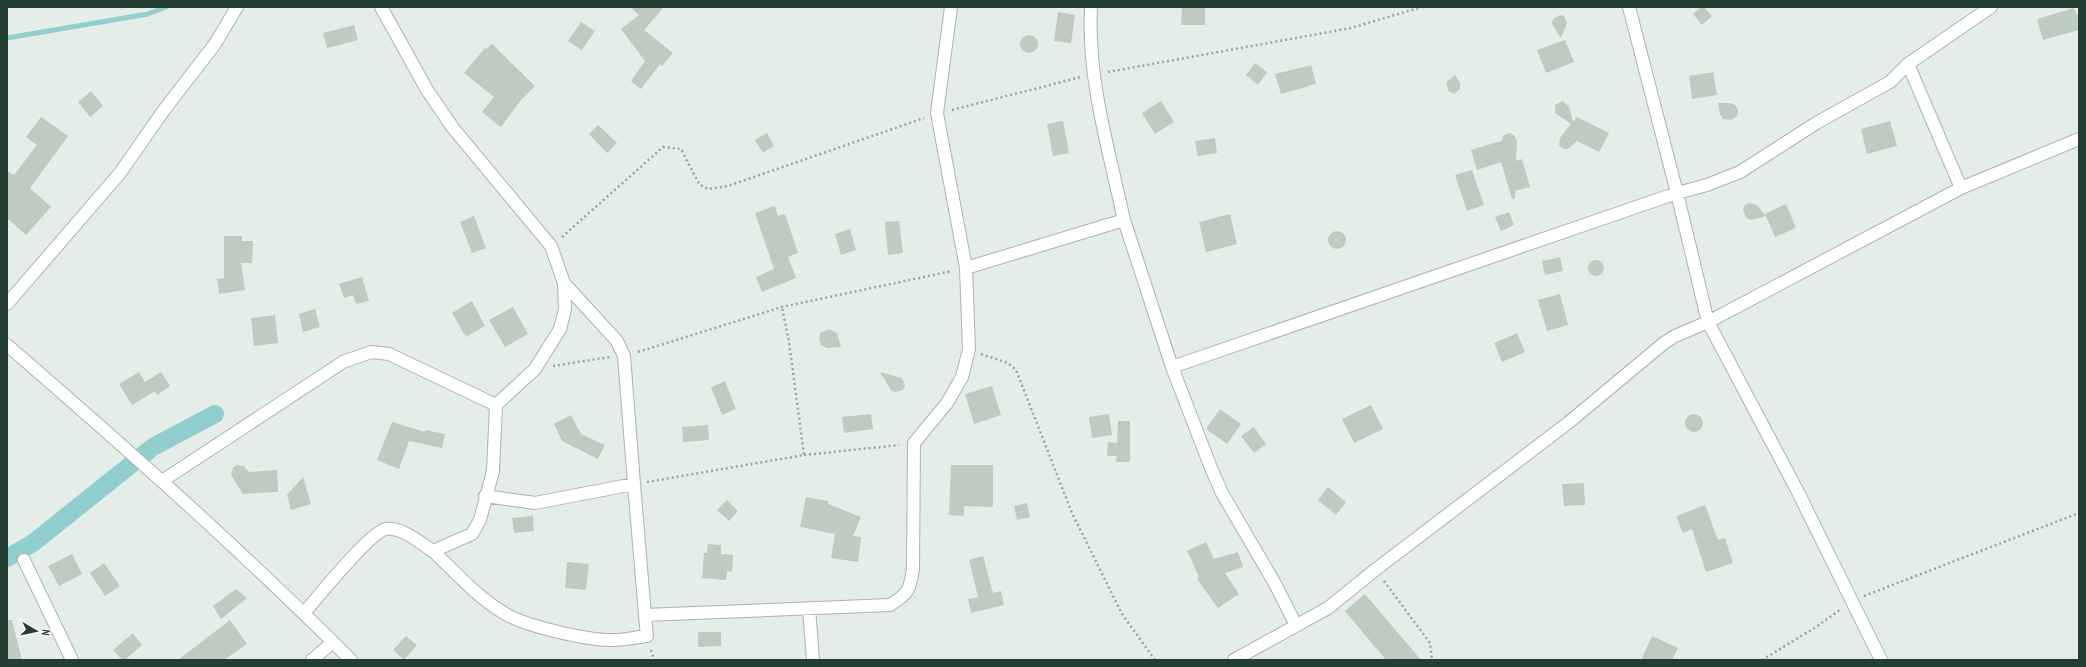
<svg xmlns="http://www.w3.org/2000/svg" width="2086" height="667" viewBox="0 0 2086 667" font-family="'PT Sans Narrow',sans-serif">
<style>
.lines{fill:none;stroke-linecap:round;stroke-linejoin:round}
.stream{stroke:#90cfcd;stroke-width:5}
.canal{stroke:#90cfcd;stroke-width:18}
.building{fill:#bdcbc3}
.street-casing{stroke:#a8b5ae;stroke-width:14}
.secondary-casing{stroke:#a4b8ae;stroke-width:14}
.path{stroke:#87af9b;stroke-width:2.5;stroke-dasharray:2 3;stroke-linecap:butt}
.street{stroke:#fff;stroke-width:12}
.secondary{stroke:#fff;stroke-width:12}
</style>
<rect width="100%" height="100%" fill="#e5ede8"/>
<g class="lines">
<!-- stream -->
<path class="stream" d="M7,38L148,14L166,7"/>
<!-- canal -->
<path class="canal" d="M7,558L33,543L153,447L215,414"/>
</g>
<!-- building -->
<path class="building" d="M630,7H664L644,30L673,53L662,66L660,64L641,89L631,81L645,61L621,29L639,15Z
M1182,7H1205V25H1181Z
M1701,7H1704L1712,16L1702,25L1693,14Z
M2074,8L2077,15L2079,14V30L2043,40L2037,19Z
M1058,12L1075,15L1071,43L1054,41Z
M1560,15L1564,16L1567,23L1561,38L1552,24L1553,19Z
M581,22L595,31L582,50L568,41Z
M354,25L358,40L327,48L323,33Z
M1020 44a9 9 0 1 1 18 0a9 9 0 1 1-18 0Z
M1565,40L1574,62L1546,73L1537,50Z
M492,44L535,86L521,100L501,127L482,112L494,97L464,73L485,48L486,49Z
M1255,63L1267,72L1258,85L1246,75Z
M1311,65L1316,84L1281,94L1275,74Z
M1713,72L1717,95L1692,99L1689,76Z
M1455,75L1460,83V89L1454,94L1448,91L1447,85V82Z
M91,91L103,106L90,117L78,102Z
M1161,101L1174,122L1155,134L1142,113Z
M1563,101L1569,107L1573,122L1577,117L1609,133L1599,152L1577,141L1568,149H1563L1559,145L1560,138L1571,124L1555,113V105Z
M1718,103H1730L1735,105L1738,110L1737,116L1732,120L1723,119L1720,114Z
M41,117L68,136L30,188L51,207L26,235L7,218V171L14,175L37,145L26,137Z
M1063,121L1069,153L1053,156L1047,124Z
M1890,121L1897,146L1867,154L1861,129Z
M598,125L617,143L607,153L589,134Z
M767,133L774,146L763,153L755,140Z
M1510,133L1515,136L1517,141L1516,161L1522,159L1530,187L1515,191V198L1512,199L1501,162L1477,170L1471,150L1501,141L1504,135Z
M1215,138L1217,153L1198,156L1195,141Z
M1472,170L1484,205L1467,211L1455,175Z
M1749,203L1757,205L1766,216L1751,220L1746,218L1743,210L1745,205Z
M1786,204L1796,228L1775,237L1765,214Z
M775,206L778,216L785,214L798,253L788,257L796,278L762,292L756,277L774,269L755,213Z
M1509,212L1514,225L1501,231L1495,217Z
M1230,214L1237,244L1206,252L1199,222Z
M474,216L486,248L472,253L460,222Z
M899,221L903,253L888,255L885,222Z
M850,229L856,250L841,255L835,234Z
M1328 240a9 9 0 1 1 18 0a9 9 0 1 1-18 0Z
M224,236H242V241H253L252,263H241L245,290L219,294L217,279L224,278Z
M1560,257L1563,271L1545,275L1542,261Z
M1588 268a8 8 0 1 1 16 0a8 8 0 1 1-16 0Z
M362,277L369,301L356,304L353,295L344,298L339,284Z
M1560,294L1568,325L1547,331L1538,300Z
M472,301L485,326L466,337L452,313Z
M513,307L528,334L505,347L489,320Z
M315,309L320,327L303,332L299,314Z
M275,315L278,343L254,346L251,318Z
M829,329L837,333L841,347L827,348L821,345L819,339L820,333Z
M1517,333L1525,352L1502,362L1494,343Z
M139,372L145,382L161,372L170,386L157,395L155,391L132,405L119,384Z
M880,372L902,378L905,385L903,390L895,392L891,390Z
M725,381L736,409L722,415L711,387Z
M992,386L1001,415L974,424L965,394Z
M1371,405L1383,429L1354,443L1342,419Z
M1220,409L1241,424L1227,444L1206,429Z
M871,414L873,429L844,433L842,417Z
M1109,414L1112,435L1092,438L1089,417Z
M1685 423a9 9 0 1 1 18 0a9 9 0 1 1-18 0Z
M571,415L581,434L605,445L598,459L562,441L554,424Z
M1118,421H1130V462H1116L1117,456H1107L1108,442L1117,443Z
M392,422L425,432V430L445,434L442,448L409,441L399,469L377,460Z
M708,425L709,440L683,442L682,427Z
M1254,427L1266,444L1254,453L1241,436Z
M237,465L244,466L249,472L277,470L278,492L243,494L231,475L233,467Z
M951,465H993V507L964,506V516L949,515Z
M303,477L311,504L291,510L287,495Z
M1584,483L1585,505L1564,506L1562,484Z
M1328,487L1346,502L1336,515L1318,500Z
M806,497L829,501L828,504L861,517L853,536L861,537L858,562L831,558L835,534L800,527Z
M727,500L738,511L729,521L717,510Z
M1027,503L1030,517L1017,520L1014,506Z
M1705,505L1718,540L1725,538L1733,563L1706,572L1692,529L1683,533L1676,516Z
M533,516L534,531L514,533L512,518Z
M1206,542L1214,559L1238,552L1243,567L1225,573L1239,594L1218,608L1197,579L1199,577L1187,551Z
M708,544L721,545V554L733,555L732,572L727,571L726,580L702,578L704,553H707Z
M72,554L82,574L59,586L48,566Z
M983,556L993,593L1001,591L1004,605L971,613L968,599L978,597L969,560Z
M567,562L589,564L586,590L565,588Z
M104,563L120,586L105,596L90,573Z
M236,589L247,598L221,619L213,606Z
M1365,594L1421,660H1386L1345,611Z
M7,620H12L22,660H7Z
M230,620L247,644L224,660H178Z
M698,632H721V646L698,647Z
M133,633L142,645L125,660H122L113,650Z
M406,636L417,645L404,660L393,650Z
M1652,636L1678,648L1672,660H1641Z"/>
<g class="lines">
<defs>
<path id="street" d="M951,7L937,113L966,268L1124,220L1172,367L1211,468L1222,493L1274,582L1296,625
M1091,7C1087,79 1109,150 1124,220
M1629,7L1677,193L1708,322L1798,492L1881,660
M1961,188L2079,139
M564,283L617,341L624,356L634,484
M1172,367L1677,193L1707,185L1740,172L1818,122L1890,82L1908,64L1991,7
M162,481L343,362L371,352L389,354L496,405
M485,496L535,503L634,484L645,615L890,605C909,593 910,590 913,568L914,443L947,403L962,377L969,349L966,268
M433,551C456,573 477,597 504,613C524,626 590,641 614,640C625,640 636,637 647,636L645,615
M24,560L72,660
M809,608L813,660
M304,613C317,598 371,531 386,529C403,527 420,543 433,551L472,534L480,520L493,471L496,405L535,369L560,329L565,309L564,283L551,246L453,128L427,90L381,7
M312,660L333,642
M1234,660L1328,608L1375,570L1568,423L1664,343L1675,336L1708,322L1961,188L1908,64"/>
<path id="secondary" d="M7,304L120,173L164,110L215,44L237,7
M7,345C125,447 241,550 351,660"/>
</defs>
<!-- street casing -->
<use href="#street" class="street-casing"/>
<!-- secondary casing -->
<use href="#secondary" class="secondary-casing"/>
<!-- path -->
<path class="path" d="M1108,72L1351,28L1422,7
M952,110L1081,77
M562,237L663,147L681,149L699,184L708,189L728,186L924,118
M638,352L782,307L952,271
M981,354L1008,363L1016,370L1072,513L1122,614L1155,660
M553,366L610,357
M804,455L899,445
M647,482L804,455L789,342L782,307
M1384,581L1430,643L1432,660
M1864,596L2079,513
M651,650L654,660
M1762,660L1816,627L1841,609"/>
<!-- street -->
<use href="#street" class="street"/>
<!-- secondary -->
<use href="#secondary" class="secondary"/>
</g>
<!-- border -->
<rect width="2086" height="667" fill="none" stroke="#253e33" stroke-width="16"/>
<!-- north arrow -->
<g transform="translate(36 631) rotate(99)" stroke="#f5faf7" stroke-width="3" paint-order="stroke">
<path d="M0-3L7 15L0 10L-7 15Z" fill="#253e33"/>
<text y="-6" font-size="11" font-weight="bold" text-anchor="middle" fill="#253e33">N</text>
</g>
</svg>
